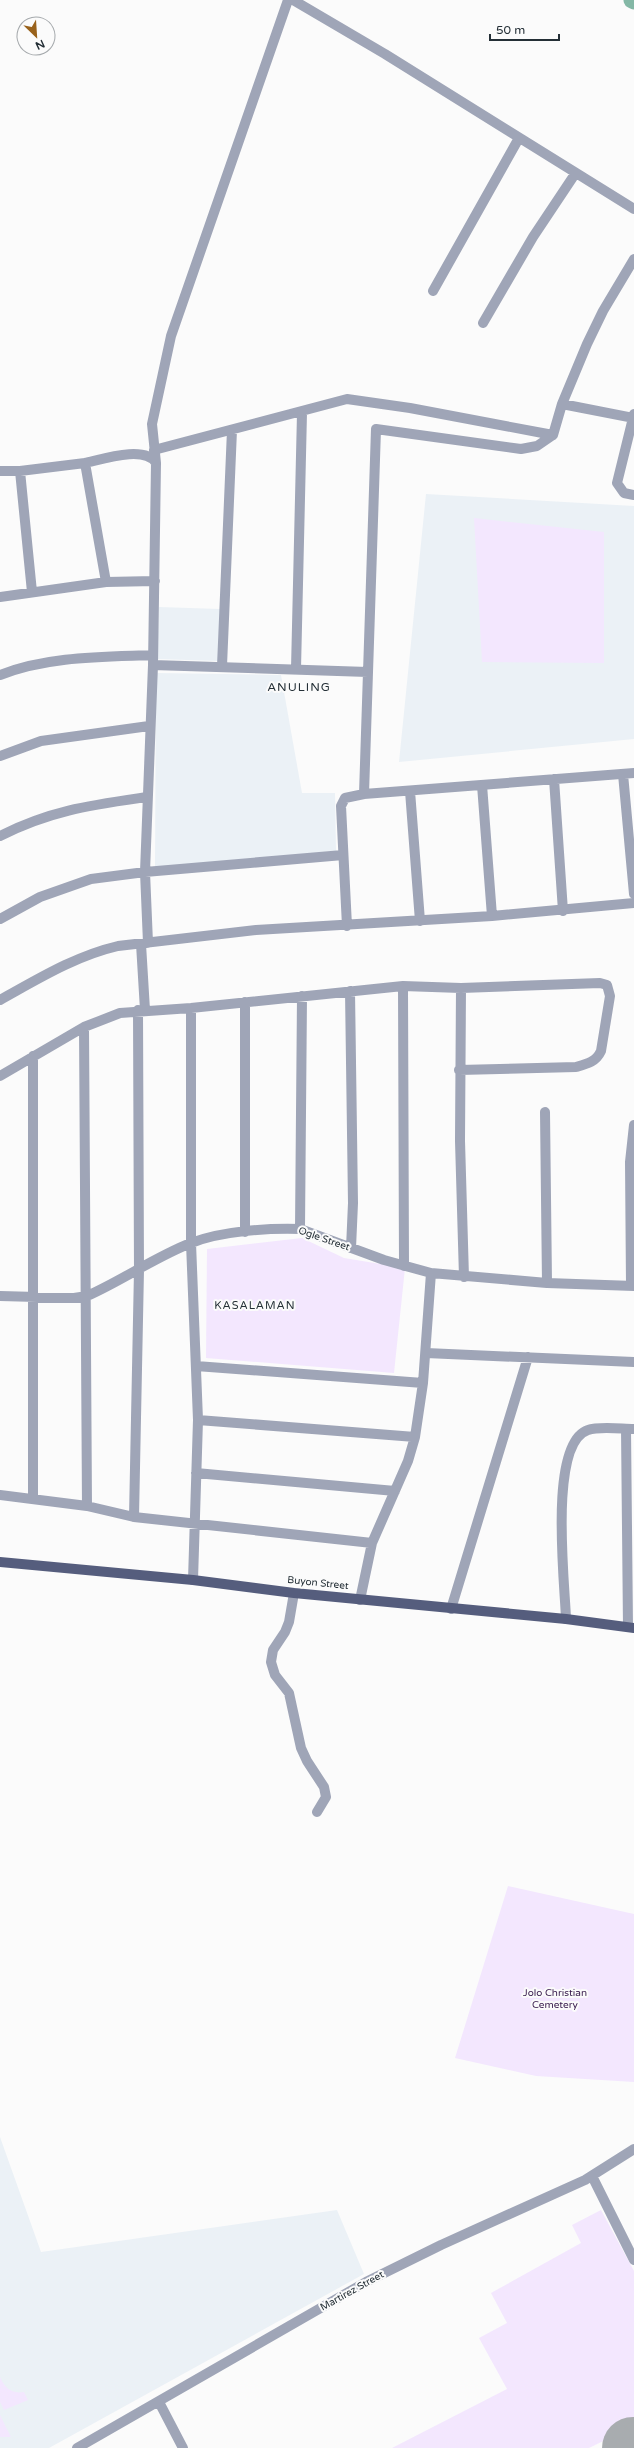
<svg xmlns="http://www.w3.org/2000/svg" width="634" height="2448" viewBox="0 0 634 2448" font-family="'Varela Round',sans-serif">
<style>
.built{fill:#ebf1f6}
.green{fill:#f3e7fe}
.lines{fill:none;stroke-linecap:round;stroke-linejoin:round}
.river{stroke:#84b8a6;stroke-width:17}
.runway{stroke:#a8acaf;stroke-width:62}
.minor{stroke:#9fa5b7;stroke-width:10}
.major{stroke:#555d7d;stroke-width:10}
.labels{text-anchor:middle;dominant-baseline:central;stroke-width:4;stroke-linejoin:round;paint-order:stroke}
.street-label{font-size:10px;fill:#242f36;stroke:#fbfbfb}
.park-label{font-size:10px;fill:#36194b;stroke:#fbfbfb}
.neighbourhood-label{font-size:11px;letter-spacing:1px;fill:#242f36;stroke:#fbfbfb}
.quarter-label{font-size:12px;letter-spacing:1px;fill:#242f36;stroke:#fbfbfb}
</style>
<rect width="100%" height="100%" fill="#fbfbfb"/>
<!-- built -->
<path class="built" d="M426,494L634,506V739L399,762Z
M159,607L220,609L218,661L157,659Z
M156,673L281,675L302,793H335L336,851L155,867Z
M0,2137L41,2252L337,2210L364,2274L49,2448H0Z"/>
<!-- green -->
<path class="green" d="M474,518L604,532V663L482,662Z
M302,1238L344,1258L405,1268L394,1373L206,1358L207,1249Z
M508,1886L634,1914V2082L536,2076L455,2058Z
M601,2210L634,2271V2426L589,2448H392L507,2389L479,2338L507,2323L491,2293L581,2243L572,2225Z
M0,2377C5,2388 11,2394 24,2392L28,2400L4,2410L0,2402Z
M0,2415L11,2437H0Z"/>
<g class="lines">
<!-- river -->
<path class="river" d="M632,0L634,1"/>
<!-- runway -->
<path class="runway" d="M633,2448H634"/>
<!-- minor -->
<path class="minor" d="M293,0L385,54L634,209
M433,291L519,138
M483,323L533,237L575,174
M562,404L634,418
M634,414L617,483L624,493L634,495
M154,450L347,399L410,408L553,435
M85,463C103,459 145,445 156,463
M0,471H20L85,463L106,582
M20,471L32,592
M0,597L106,582L155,581
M153,665L368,672
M222,666L232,430
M296,669L302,413
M0,675C48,656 103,657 153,655
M0,756L41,741L149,726
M623,774L634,894
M554,779L563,911
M482,785L492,916
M410,791L420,921
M364,794L376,429L521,449L537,446L553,435L562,404L587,344L603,311L634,259
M0,836C51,810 92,805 147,797
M0,919L40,897L91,879L145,872L343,855
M347,926L341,806L345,798L364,794L634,773
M148,943L145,872L153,665L156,463L152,424L171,336L288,0
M141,944L145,1010
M403,986L404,1266
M350,991L353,1203L351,1248
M0,1000C38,979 75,956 118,946L256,930L492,916L634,903
M245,1002V1232
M191,1008V1243L198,1420L193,1580
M84,1027L87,1506
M459,1070L576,1067C587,1064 596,1062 601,1051L610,996L607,985L600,983L461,988
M0,1076L84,1027L120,1013L191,1008L403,986L461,988L460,1141L464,1277
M545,1112L547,1283
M300,1229L302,996
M631,1285L630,1162L634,1125
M0,1296L74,1298L87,1296C123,1280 155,1257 191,1243C221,1231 268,1228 300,1229L384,1260L431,1273L547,1283L634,1286
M426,1353L634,1362
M196,1366L423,1383
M198,1420L415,1437
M626,1429L628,1627
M196,1473L395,1491
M0,1495L87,1506L134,1517L372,1543
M33,1499V1056
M134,1517L139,1270L138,1010
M294,1593L289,1622L285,1632L273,1650L271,1662L275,1675L289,1693L301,1748L307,1761L324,1787L326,1797L317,1812
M360,1600L372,1543L408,1461L415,1437L423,1383L431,1273
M451,1609L528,1357
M566,1619C565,1584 548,1443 588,1430C599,1426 622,1429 634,1429
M592,2176L634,2260
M159,2402L183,2448
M77,2448L366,2282L441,2245L585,2180L634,2149"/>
<!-- major -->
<path class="major" d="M0,1562L193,1580L294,1593L566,1619L634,1628"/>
</g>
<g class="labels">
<!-- street labels -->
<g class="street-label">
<text transform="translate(324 1239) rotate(19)">Ogle Street</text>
<text transform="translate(318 1583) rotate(6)">Buyon Street</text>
<text transform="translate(352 2291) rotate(-29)">Martirez Street</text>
</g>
<!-- park labels -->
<g class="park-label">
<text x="555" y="1993">Jolo Christian<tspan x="555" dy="12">Cemetery</tspan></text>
</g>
<!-- neighbourhood labels -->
<g class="neighbourhood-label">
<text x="255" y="1305">KASALAMAN</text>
</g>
<!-- quarter labels -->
<g class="quarter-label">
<text x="299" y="687">ANULING</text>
</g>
</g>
<!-- north arrow -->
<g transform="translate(36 36) rotate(155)"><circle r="19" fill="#fbfbfb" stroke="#a5a9ac"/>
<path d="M0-3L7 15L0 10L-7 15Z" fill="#99621b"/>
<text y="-6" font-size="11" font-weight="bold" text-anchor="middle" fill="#242f36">N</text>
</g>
<!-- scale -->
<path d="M490 34v6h69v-6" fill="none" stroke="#242f36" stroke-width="2"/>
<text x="496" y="34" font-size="12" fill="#242f36" stroke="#fbfbfb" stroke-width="3" paint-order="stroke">50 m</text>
</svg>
